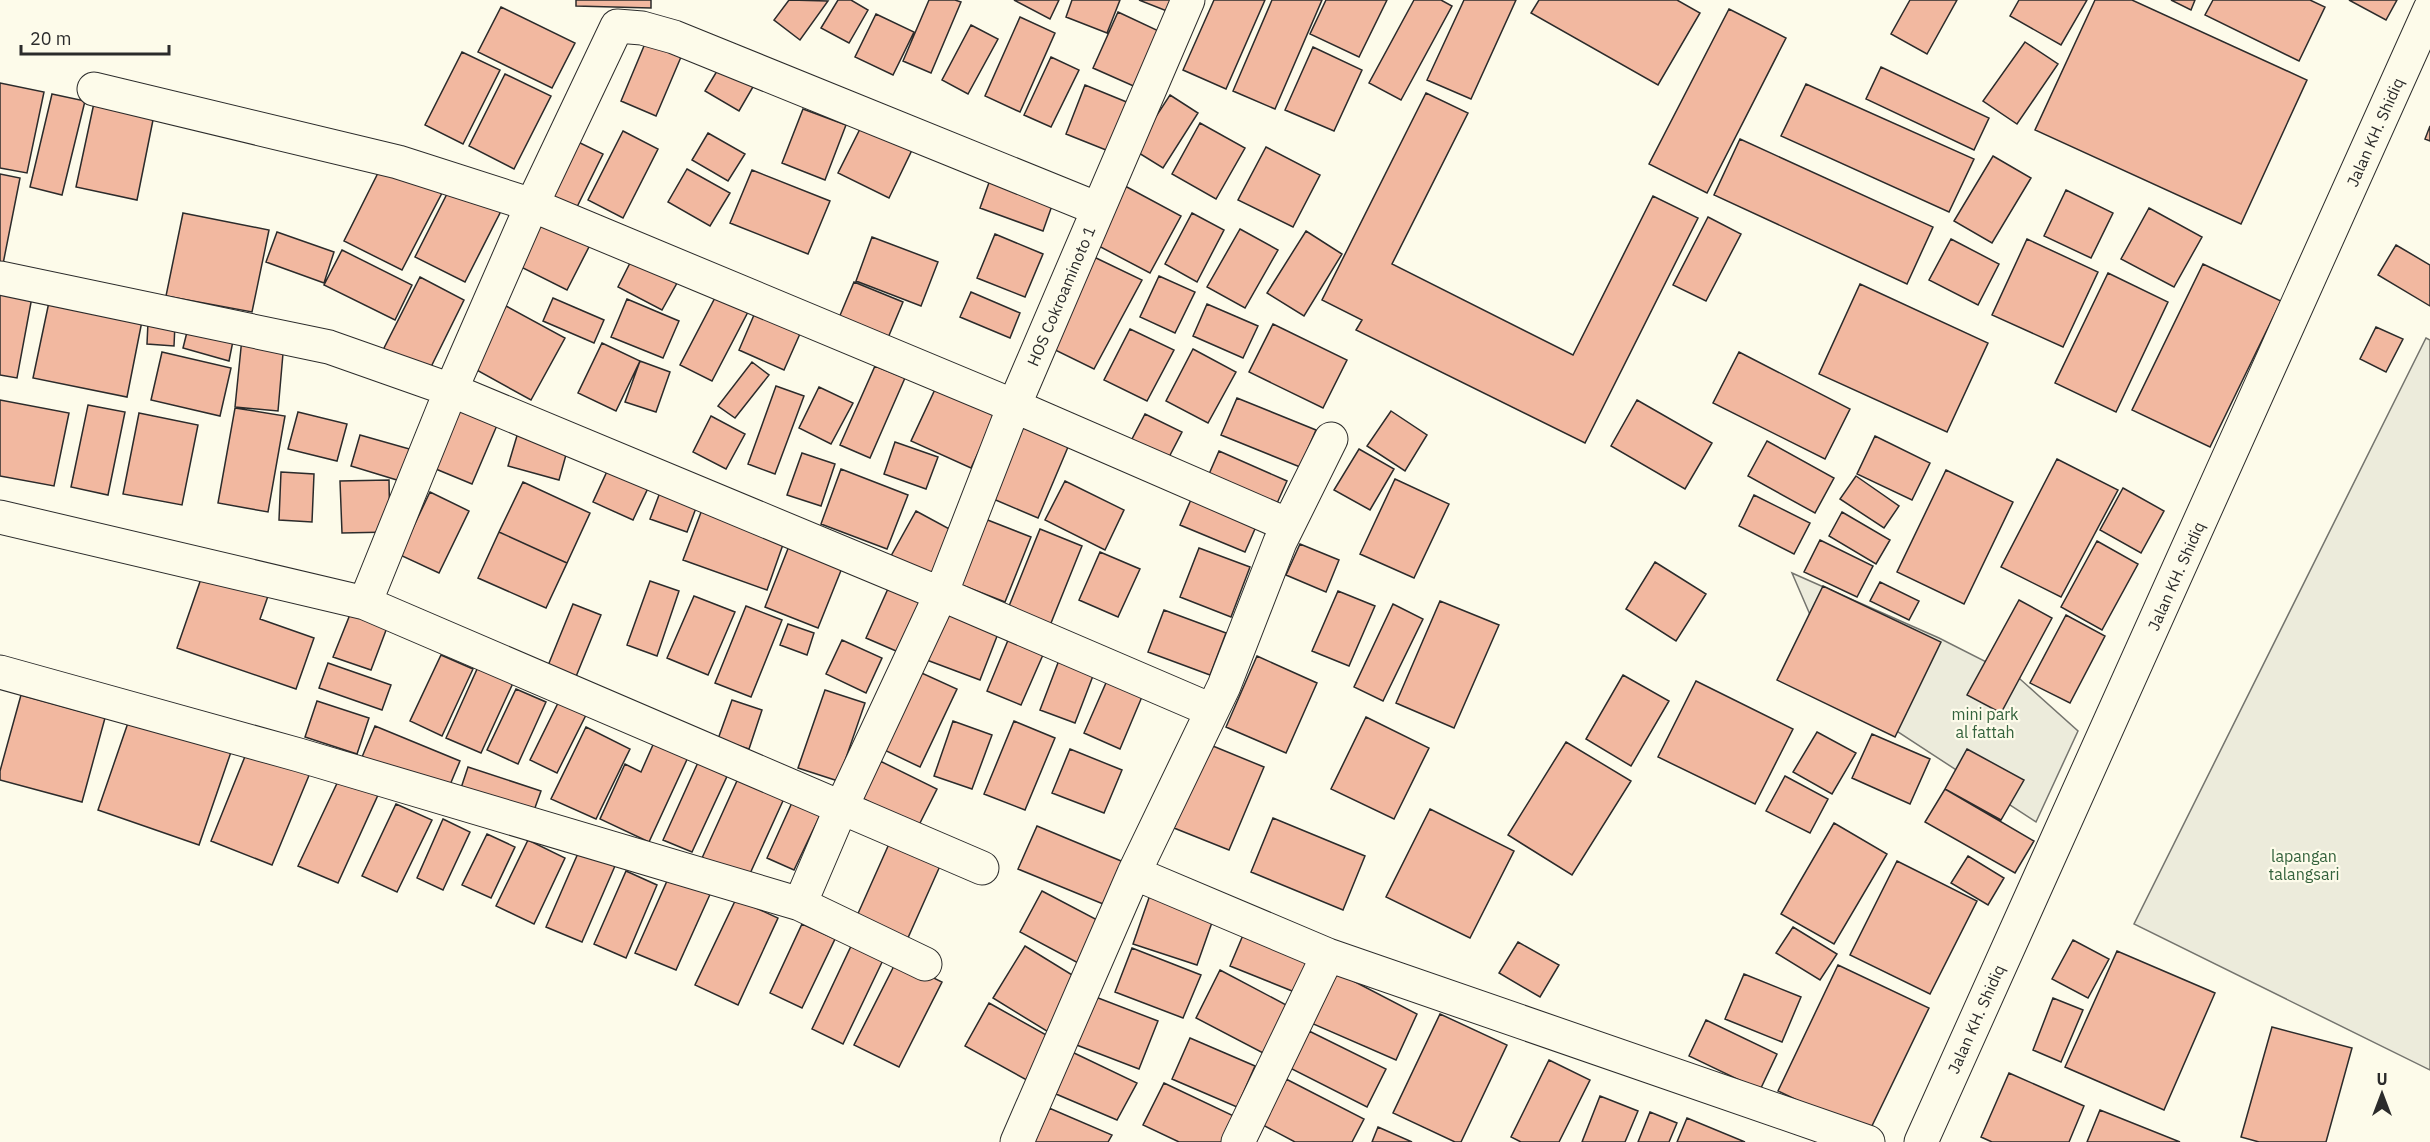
<svg xmlns="http://www.w3.org/2000/svg" width="2430" height="1142" viewBox="0 0 2430 1142" font-family="'IBM Plex Sans',sans-serif">
<style>
.green{fill:#ecebdb;stroke:#74746e;stroke-width:1.5}
.building{fill:#f2b8a0;stroke:#2b2b2b;stroke-width:1.5}
.lines{fill:none;stroke-linecap:round;stroke-linejoin:round}
.minor-casing{stroke:#2b2b2b;stroke-width:35}
.secondary-casing{stroke:#2b2b2b;stroke-width:35}
.minor{stroke:#fdfbea;stroke-width:33}
.secondary{stroke:#fdfbea;stroke-width:33}
.labels{text-anchor:middle;dominant-baseline:central;stroke-width:4.5;stroke-linejoin:round;paint-order:stroke}
.street-label{font-size:16px;fill:#2b2b2b;stroke:#fdfbea}
.park-label{font-size:16px;fill:#34623c;stroke:#fdfbea}
</style>
<rect width="100%" height="100%" fill="#fdfbea"/>
<!-- green -->
<path class="green" d="M2426,338L2430,340V1070L2134,924Z
M1792,573L1939,638L2020,679L2078,731L2036,822L1846,698Z"/>
<!-- building -->
<path class="building" d="M576,0H651V8L576,6Z
M789,0L828,1L800,40L774,20Z
M838,0H851L868,10L849,43L821,28Z
M929,0H955L961,2L931,73L903,61Z
M1014,0H1059L1050,19Z
M1072,0H1120L1107,33L1066,17Z
M1139,0H1182L1177,15Z
M1214,0H1265L1226,89L1183,70Z
M1272,0H1322L1275,109L1233,91Z
M1326,0H1387L1359,57L1310,34Z
M1414,0H1441L1452,6L1401,100L1369,83Z
M1464,0H1516L1471,99L1427,80Z
M1539,0H1677L1700,13L1658,85L1531,13Z
M1910,0H1957L1927,54L1891,34Z
M2019,0H2087L2061,45L2010,16Z
M2095,0H2132L2307,80L2241,224L2035,130Z
M2171,0H2195L2191,10Z
M2213,0H2310L2325,7L2299,61L2205,15Z
M2349,0H2397L2386,20Z
M501,7L575,43L552,88L478,52Z
M1729,9L1786,38L1707,193L1649,164Z
M1118,12L1163,33L1138,88L1093,68Z
M876,14L914,32L893,75L855,57Z
M1020,17L1055,33L1020,112L985,96Z
M971,25L998,39L968,94L942,80Z
M649,34L684,50L656,116L621,101Z
M2025,42L2058,64L2017,124L1983,101Z
M1313,47L1362,70L1334,131L1285,110Z
M462,52L500,70L463,144L425,125Z
M1051,57L1079,70L1051,127L1024,115Z
M723,61L757,80L739,111L705,91Z
M1881,67L1989,118L1974,150L1866,99Z
M505,74L551,96L514,169L469,146Z
M0,83L44,92L27,173L0,168Z
M1806,84L1974,159L1949,212L1781,136Z
M1085,85L1129,103L1111,152L1066,134Z
M1426,93L1468,113L1392,264L1573,355L1653,196L1698,218L1585,443L1356,330L1362,320L1322,300Z
M52,94L85,101L62,195L30,187Z
M1170,95L1198,113L1163,168L1134,150Z
M94,103L154,115L137,200L76,187Z
M803,109L846,125L825,180L782,163Z
M1200,123L1245,148L1216,199L1172,174Z
M862,125L912,150L889,198L838,173Z
M2430,126V141L2425,139Z
M623,131L658,149L623,218L588,200Z
M708,133L745,154L728,181L692,160Z
M572,139L603,154L573,215L542,200Z
M1740,139L1933,227L1907,284L1714,195Z
M1266,147L1320,175L1293,227L1238,200Z
M1993,156L2031,178L1992,243L1954,221Z
M383,163L442,193L402,270L344,241Z
M687,169L730,193L710,226L668,202Z
M752,170L830,201L808,254L730,223Z
M0,174L20,178L3,264H0Z
M991,177L1054,200L1043,231L980,208Z
M451,186L501,211L465,282L415,257Z
M1125,186L1181,216L1150,273L1093,243Z
M2066,190L2113,213L2091,258L2044,236Z
M2149,208L2202,237L2174,287L2121,259Z
M183,213L269,230L252,312L166,296Z
M1192,213L1224,230L1197,282L1165,264Z
M541,216L592,241L567,290L517,265Z
M1708,217L1741,234L1706,301L1673,285Z
M1240,229L1278,250L1245,308L1207,287Z
M1306,231L1342,254L1304,316L1267,293Z
M277,232L334,252L324,283L266,262Z
M995,234L1043,254L1025,297L977,278Z
M872,237L938,262L921,306L856,281Z
M1951,239L1999,264L1978,305L1929,280Z
M2027,239L2098,272L2063,347L1992,315Z
M2396,245L2430,265V306L2378,275Z
M342,250L412,285L395,320L324,285Z
M1094,257L1142,280L1094,369L1049,347Z
M632,259L677,283L662,310L618,287Z
M2203,264L2281,301L2210,447L2132,410Z
M2108,273L2168,302L2116,412L2055,383Z
M1159,276L1195,292L1175,333L1140,317Z
M420,277L464,300L425,379L380,356Z
M854,282L903,302L885,345L836,325Z
M1860,284L1988,343L1947,432L1819,374Z
M0,291L32,297L17,378L0,375Z
M971,292L1020,313L1010,338L960,317Z
M717,294L749,310L712,381L680,365Z
M553,298L604,320L594,343L543,321Z
M627,299L679,321L663,358L611,337Z
M49,302L142,321L127,397L33,378Z
M1207,304L1258,326L1243,358L1193,336Z
M506,306L565,338L531,400L473,368Z
M757,308L803,327L784,370L739,350Z
M148,322L175,324L174,346L147,344Z
M189,324L234,336L229,361L183,348Z
M1273,324L1347,360L1323,408L1249,372Z
M2376,327L2403,339L2386,372L2360,359Z
M1130,329L1174,350L1147,401L1104,380Z
M242,338L284,342L278,411L235,407Z
M602,343L640,361L616,411L578,393Z
M1193,349L1236,372L1208,423L1166,401Z
M162,352L231,368L220,416L151,400Z
M1739,352L1850,409L1825,459L1713,403Z
M640,361L670,372L656,412L625,402Z
M752,362L769,375L735,418L718,406Z
M875,366L905,378L870,458L840,445Z
M938,383L998,410L971,468L911,441Z
M776,386L804,396L775,474L748,464Z
M819,387L853,403L831,444L799,428Z
M460,398L501,416L472,484L431,467Z
M1237,398L1316,430L1300,467L1221,435Z
M0,400L69,413L54,486L0,476Z
M1637,400L1712,443L1685,489L1611,446Z
M88,405L125,412L108,495L71,487Z
M235,408L285,416L268,512L218,503Z
M1391,411L1427,435L1405,471L1367,446Z
M298,412L347,424L337,461L288,449Z
M139,413L198,425L182,505L123,494Z
M1145,414L1182,432L1168,459L1131,441Z
M711,416L745,434L726,469L693,452Z
M1016,417L1071,440L1038,518L984,495Z
M519,429L569,444L559,480L508,466Z
M360,435L420,452L410,484L351,466Z
M1875,436L1930,463L1912,500L1857,474Z
M1767,441L1834,478L1815,513L1748,476Z
M895,442L938,457L926,489L884,474Z
M1359,449L1394,469L1370,510L1334,490Z
M1219,451L1287,481L1274,510L1206,481Z
M802,453L835,464L821,506L787,495Z
M2057,459L2118,490L2061,597L2001,567Z
M609,467L649,486L633,520L593,502Z
M841,469L908,495L887,549L821,524Z
M1946,470L2013,502L1964,604L1897,572Z
M281,472L314,474L312,522L279,520Z
M1856,476L1899,506L1884,528L1840,499Z
M1395,479L1449,504L1414,578L1360,554Z
M389,480L390,532L342,533L340,481Z
M1065,481L1124,510L1105,550L1045,520Z
M523,482L590,513L567,563L499,532Z
M662,487L699,500L687,532L650,519Z
M2123,488L2164,511L2141,553L2100,530Z
M430,492L469,511L439,573L400,555Z
M1193,495L1258,522L1245,552L1180,525Z
M1754,495L1810,523L1794,554L1739,526Z
M703,507L786,536L767,590L683,560Z
M916,511L955,532L930,578L891,556Z
M1842,512L1890,540L1876,564L1829,536Z
M980,517L1031,537L1005,602L954,582Z
M1040,529L1082,546L1049,628L1007,611Z
M499,532L567,563L546,608L478,578Z
M1820,540L1873,566L1857,597L1804,572Z
M791,541L844,563L818,628L765,607Z
M2097,541L2138,564L2102,630L2061,607Z
M1300,544L1339,560L1326,592L1286,575Z
M1199,548L1250,567L1231,617L1180,597Z
M1100,552L1140,569L1118,617L1079,600Z
M1655,562L1706,594L1676,641L1626,609Z
M203,573L268,596L260,619L314,638L296,689L177,648Z
M650,581L679,591L657,656L627,645Z
M891,582L928,599L903,654L866,638Z
M1880,582L1919,601L1909,620L1870,601Z
M1823,586L1941,642L1895,737L1777,680Z
M1338,591L1375,606L1349,666L1312,651Z
M694,596L735,612L708,675L667,658Z
M2019,600L2052,618L2001,713L1967,695Z
M1440,601L1499,625L1454,728L1396,703Z
M573,604L601,615L575,679L547,668Z
M1393,604L1423,619L1383,701L1354,687Z
M944,605L1001,626L980,680L924,659Z
M746,606L782,620L751,697L715,683Z
M1164,610L1226,633L1210,675L1148,652Z
M351,612L388,625L371,670L333,657Z
M2066,615L2105,636L2070,703L2030,683Z
M788,624L814,633L807,655L780,645Z
M1011,633L1046,648L1021,705L987,691Z
M842,640L882,658L866,693L826,674Z
M441,655L473,669L442,736L410,721Z
M1061,655L1096,668L1075,723L1040,710Z
M1257,656L1317,683L1286,753L1226,727Z
M328,663L391,685L382,710L319,688Z
M478,667L513,683L481,753L446,738Z
M915,670L957,689L920,767L878,747Z
M1623,675L1669,701L1631,766L1586,739Z
M1109,676L1144,692L1120,749L1084,733Z
M1696,681L1793,729L1755,804L1658,757Z
M516,689L546,702L518,764L487,750Z
M825,690L865,703L838,781L798,768Z
M21,695L105,718L82,802L0,780V771Z
M560,699L587,713L557,773L530,760Z
M732,700L762,710L749,749L718,739Z
M317,701L369,718L357,754L305,737Z
M130,717L231,752L199,845L98,810Z
M1366,717L1429,748L1394,819L1331,789Z
M953,721L992,735L972,789L934,776Z
M1014,721L1055,738L1025,810L984,794Z
M375,726L460,761L447,792L362,757Z
M586,727L630,749L596,819L551,799Z
M1817,732L1856,753L1832,794L1793,772Z
M1872,734L1930,759L1910,804L1852,778Z
M656,738L690,753L649,842L600,819L625,764L641,772Z
M1566,742L1631,781L1572,875L1508,835Z
M1208,744L1264,767L1229,850L1174,828Z
M248,749L310,773L272,865L211,841Z
M1070,749L1122,770L1104,813L1052,793Z
M1967,749L2024,780L2001,820L1945,789Z
M700,758L729,772L692,852L663,840Z
M880,761L937,789L918,827L862,798Z
M468,767L541,791L532,816L460,791Z
M741,772L787,792L748,878L702,858Z
M1785,776L1828,799L1810,833L1766,811Z
M340,777L378,795L338,883L298,866Z
M1945,789L2034,841L2015,873L1925,822Z
M795,796L823,809L794,870L767,858Z
M396,804L432,820L397,892L362,876Z
M1430,809L1514,851L1470,938L1386,897Z
M1273,818L1365,856L1343,910L1251,872Z
M443,819L470,832L443,890L417,878Z
M1834,823L1887,854L1834,944L1781,914Z
M1037,826L1126,863L1108,906L1018,869Z
M487,834L515,847L491,898L462,885Z
M528,840L565,858L534,924L496,906Z
M889,844L940,866L907,940L856,918Z
M579,851L615,866L582,942L546,927Z
M1968,856L2004,878L1988,905L1951,883Z
M1897,861L1977,901L1930,994L1850,955Z
M626,871L657,885L626,958L594,944Z
M671,872L712,890L676,970L635,953Z
M1042,891L1103,923L1080,964L1020,932Z
M1151,892L1215,914L1197,965L1133,944Z
M736,899L778,918L738,1005L695,985Z
M802,924L835,939L802,1008L770,993Z
M1793,927L1837,954L1820,980L1776,953Z
M1246,928L1323,959L1307,997L1230,966Z
M2073,940L2109,959L2088,998L2052,979Z
M853,942L885,956L843,1044L812,1029Z
M1518,942L1559,965L1540,997L1499,973Z
M1025,946L1082,981L1050,1033L993,998Z
M1132,948L1201,975L1183,1018L1115,992Z
M2117,951L2215,993L2164,1110L2065,1067Z
M897,960L942,982L899,1067L854,1045Z
M1838,965L1929,1008L1868,1134L1778,1091Z
M1220,970L1290,1007L1265,1054L1196,1018Z
M1336,972L1417,1014L1396,1060L1311,1023Z
M1744,974L1801,997L1782,1042L1725,1019Z
M1093,996L1158,1021L1139,1069L1074,1044Z
M2053,998L2083,1010L2061,1062L2033,1050Z
M989,1003L1057,1041L1034,1084L965,1046Z
M1440,1014L1507,1045L1461,1142H1455L1393,1113Z
M1706,1020L1777,1054L1760,1090L1689,1056Z
M2272,1027L2352,1048L2326,1142H2259L2241,1137Z
M1309,1031L1386,1069L1367,1107L1290,1068Z
M1190,1038L1255,1066L1237,1107L1172,1079Z
M1072,1052L1137,1083L1117,1120L1056,1094Z
M1549,1060L1590,1080L1559,1142H1521L1511,1137Z
M2009,1073L2084,1106L2069,1142H1992L1981,1137Z
M1286,1079L1364,1119L1352,1142H1295L1261,1124Z
M1164,1083L1238,1118L1227,1142H1179L1143,1125Z
M1600,1096L1638,1111L1625,1142H1582Z
M1049,1108L1112,1135L1108,1142H1032Z
M2100,1110L2180,1142H2087Z
M1650,1112L1677,1123L1669,1142H1638Z
M1687,1118L1745,1142H1677Z
M1378,1127L1412,1142H1372Z"/>
<g class="lines">
<defs>
<path id="minor" d="M94,89L398,162L532,205L1014,406L1288,525
M0,278L329,347L451,390L941,594L1211,710
M0,517L365,603L982,868
M365,603L451,390L532,205L617,26L642,28L674,37L1098,209
M0,672L299,755L800,904L925,964
M1134,873L1328,955L1868,1142
M800,904L841,808L941,594L1014,406L1188,0
M1017,1142L1134,873L1224,686L1280,542L1331,439
M1238,1142L1328,955"/>
<path id="secondary" d="M1921,1142L2430,9"/>
</defs>
<!-- minor casing -->
<use href="#minor" class="minor-casing"/>
<!-- secondary casing -->
<use href="#secondary" class="secondary-casing"/>
<!-- minor -->
<use href="#minor" class="minor"/>
<!-- secondary -->
<use href="#secondary" class="secondary"/>
</g>
<g class="labels">
<!-- street labels -->
<g class="street-label">
<text transform="translate(2375 132) rotate(-66)">Jalan KH. Shidiq</text>
<text transform="translate(1061 296) rotate(-67)">HOS Cokroaminoto 1</text>
<text transform="translate(2176 576) rotate(-66)">Jalan KH. Shidiq</text>
<text transform="translate(1976 1019) rotate(-66)">Jalan KH. Shidiq</text>
</g>
<!-- park labels -->
<g class="park-label">
<text x="1985" y="714">mini park<tspan x="1985" dy="18">al fattah</tspan></text>
<text x="2304" y="856">lapangan<tspan x="2304" dy="18">talangsari</tspan></text>
</g>
</g>
<!-- north arrow -->
<g transform="translate(2382 1094)" stroke="#fdfbea" stroke-width="4.5" paint-order="stroke">
<path d="M0-4.5L10 22L0 15L-10 22Z" fill="#2b2b2b"/>
<text y="-9" font-size="16" font-weight="bold" text-anchor="middle" fill="#2b2b2b">U</text>
</g>
<!-- scale -->
<path d="M21 45v9h148v-9" fill="none" stroke="#2b2b2b" stroke-width="3"/>
<text x="30" y="45" font-size="18" fill="#2b2b2b" stroke="#fdfbea" stroke-width="4.5" paint-order="stroke">20 m</text>
</svg>
